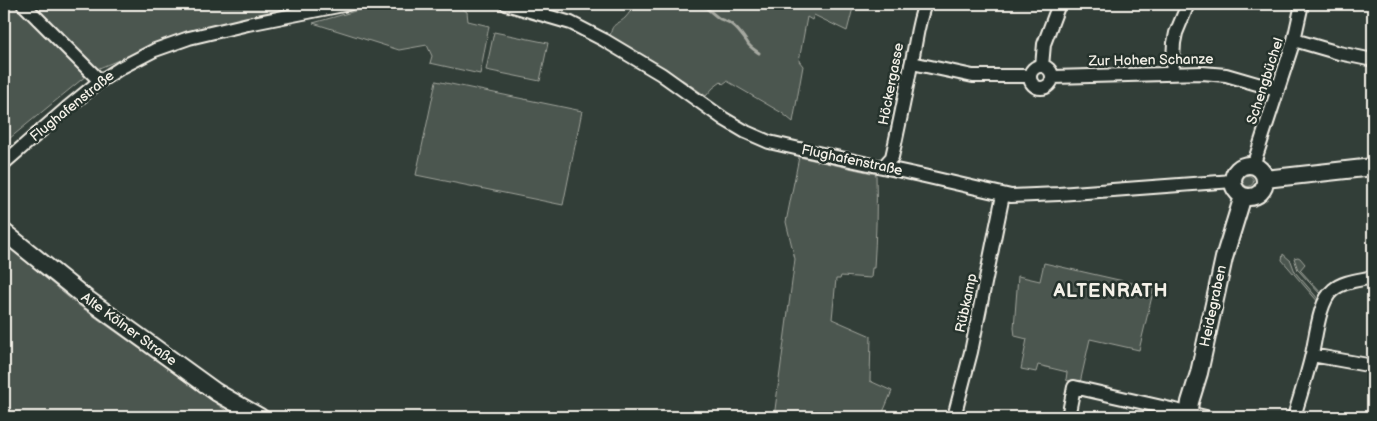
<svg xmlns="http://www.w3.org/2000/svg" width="1377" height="421" viewBox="0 0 1377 421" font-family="'Balsamiq Sans',sans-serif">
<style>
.green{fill:#4c564f;stroke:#a0a49c}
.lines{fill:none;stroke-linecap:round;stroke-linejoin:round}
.stream{stroke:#a6a9a1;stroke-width:3}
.minor-casing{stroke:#f4f1e8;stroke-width:16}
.major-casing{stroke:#f4f1e8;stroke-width:20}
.minor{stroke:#26332d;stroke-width:12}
.major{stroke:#26332d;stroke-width:16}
.labels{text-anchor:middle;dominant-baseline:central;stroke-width:5;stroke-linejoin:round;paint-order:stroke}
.street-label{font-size:14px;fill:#f4f1e8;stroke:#26332d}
.district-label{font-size:19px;font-weight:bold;letter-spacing:1px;fill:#f4f1e8;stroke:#26332d}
</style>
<rect width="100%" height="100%" fill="#323e38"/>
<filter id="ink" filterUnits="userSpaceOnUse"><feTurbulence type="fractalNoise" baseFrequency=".02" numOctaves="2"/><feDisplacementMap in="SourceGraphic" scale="10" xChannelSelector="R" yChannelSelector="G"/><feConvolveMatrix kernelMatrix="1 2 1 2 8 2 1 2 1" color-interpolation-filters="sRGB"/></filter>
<g filter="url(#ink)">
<!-- green -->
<path class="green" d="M4,4H321L184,33L92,71L4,143Z
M380,4H456L467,12L468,21L489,26L480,74L430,63L432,56L427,45L399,50L313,23Z
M533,4H562L560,5L561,10L559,12Z
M636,4H854L847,31L814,15L812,20L807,17L799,61L803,66L793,122L782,113L727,81L723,84L721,82L713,88L706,96L683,80H679L610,37C612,22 616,26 625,18C629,14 632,8 636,4Z
M494,32L548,43L540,81L486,70Z
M436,81L582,111L563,205L416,175Z
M799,157L876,174C877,206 876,237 874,268H872L871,278L841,276L840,279H836L832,319L871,336L870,381L892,391L881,417H774L795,259L786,222Z
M1242.5 181a5.5 5.5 0 1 1 11 0a5.5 5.5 0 1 1-11 0Z
M4,243L74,302L228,412L237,417H4Z
M1283,254L1291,261L1295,272L1319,300V303L1282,260Z
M1298,257L1300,258L1305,264L1300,270L1321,293L1326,289L1322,296L1298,270L1294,258Z
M1044,263L1154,288L1139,350L1090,339L1080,383L1066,380L1067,372L1038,365L1036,372L1021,369L1027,339L1015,336L1014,328L1018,276L1040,281Z"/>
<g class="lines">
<!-- stream -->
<path class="stream" d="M702,4C704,6 718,18 720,19C724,21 728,21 731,24C738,29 742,35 747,42C749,47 755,50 759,53"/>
<defs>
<path id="minor" d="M23,4L100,81
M506,4L571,23L604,40L661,74L724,119L746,132L769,142L813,152L924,176L1011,196L1059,194L1233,181
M1294,40L1339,53L1373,60
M912,63L973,76H1030
M1030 77a11 11 0 1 1 22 0a11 11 0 1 1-22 0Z
M1042,66L1044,44L1059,4
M1172,74L1174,43L1176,33L1188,4
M1053,77L1202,73L1226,75L1278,90
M4,163L67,108L100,81L122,67L155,50L189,38L248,24L348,4
M1253,166L1294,40L1302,4
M883,167L892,157C899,126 905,96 911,65C916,44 917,24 925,4
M1312,355L1373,366
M954,417L971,352L1003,195
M1068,417L1074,387L1206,417
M1294,417C1300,396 1307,376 1312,354C1316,337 1319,301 1333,290C1343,281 1361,280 1373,277"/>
<path id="major" d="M1233 181a16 16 0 1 1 32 0a16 16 0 1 1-32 0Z
M1265,179L1373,167
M4,232L86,298L216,392L260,417
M1188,417L1190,402L1199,373L1224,258L1243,196"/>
</defs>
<!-- minor casing -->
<use href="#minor" class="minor-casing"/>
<!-- major casing -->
<use href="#major" class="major-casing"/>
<!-- minor -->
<use href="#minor" class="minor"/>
<!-- major -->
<use href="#major" class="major"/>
</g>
</g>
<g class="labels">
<!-- street labels -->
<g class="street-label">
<text transform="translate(1151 60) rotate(-1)">Zur Hohen Schanze</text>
<text transform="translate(1265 81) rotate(-72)">Schengbüchel</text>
<text transform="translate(891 84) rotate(-79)">Höckergasse</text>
<text transform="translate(72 106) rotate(-39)">Flughafenstraße</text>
<text transform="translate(852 160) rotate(12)">Flughafenstraße</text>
<text transform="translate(966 303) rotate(-78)">Rübkamp</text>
<text transform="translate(1213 306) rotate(-78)">Heidegraben</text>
<text transform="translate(129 329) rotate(36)">Alte Kölner Straße</text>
</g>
<!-- district labels -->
<g class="district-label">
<text x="1111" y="291">ALTENRATH</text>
</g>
</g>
<!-- margin -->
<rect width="1377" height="421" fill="none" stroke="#26332d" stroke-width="20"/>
<rect x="10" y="10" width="1357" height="401" fill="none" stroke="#f4f1e8" stroke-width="2" filter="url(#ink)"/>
</svg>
